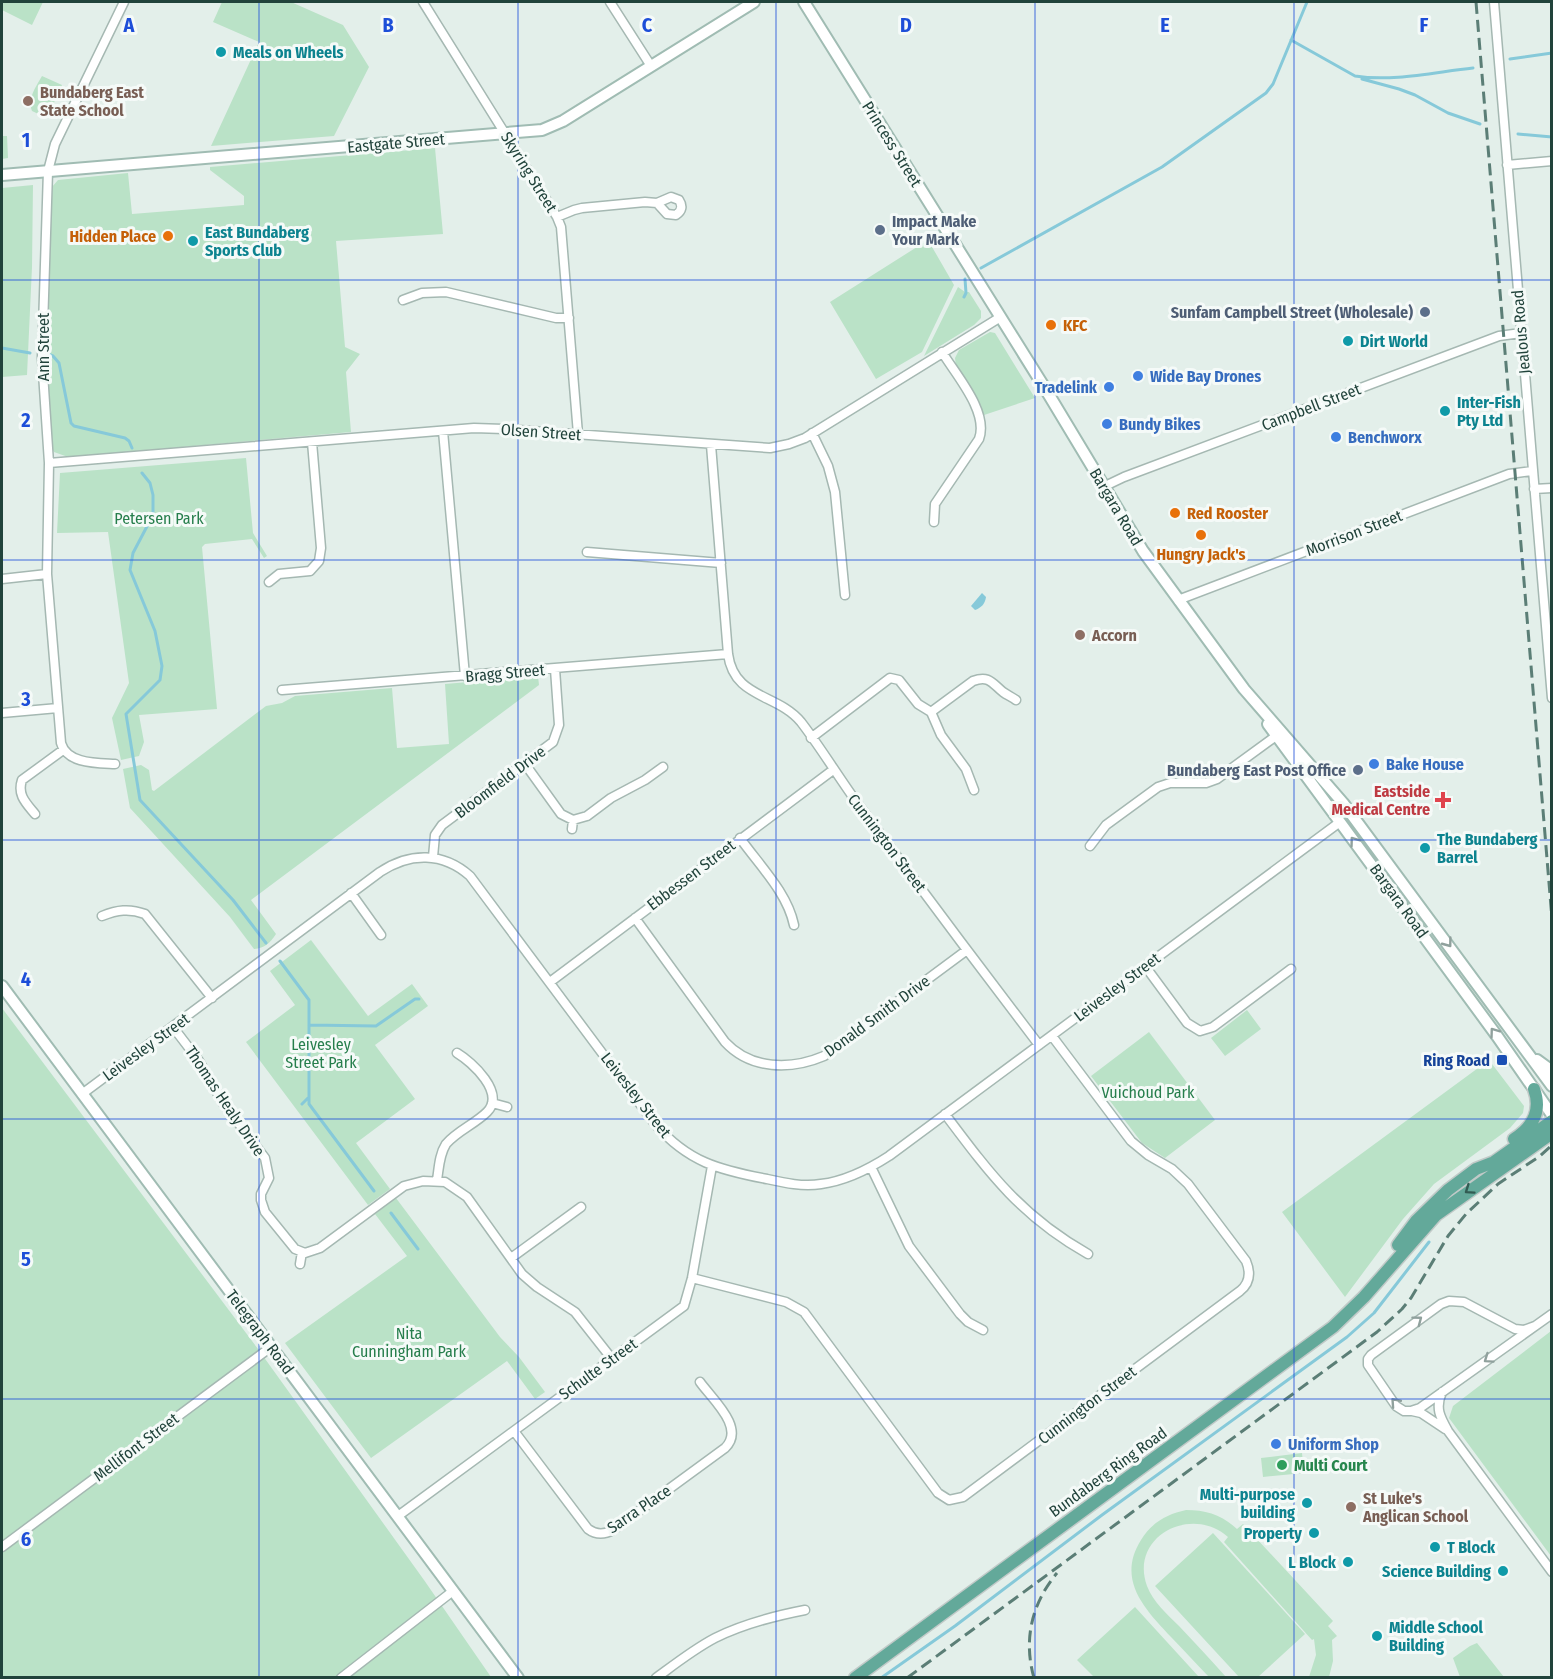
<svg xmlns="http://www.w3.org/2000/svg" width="1553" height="1679" viewBox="0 0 1553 1679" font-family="'Fira Sans Condensed',sans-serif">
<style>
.green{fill:#bae2c7}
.water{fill:#86c9d9}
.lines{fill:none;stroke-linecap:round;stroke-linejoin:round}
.stream{stroke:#86c9d9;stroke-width:3}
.street-casing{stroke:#a5b8b2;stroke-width:11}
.secondary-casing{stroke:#a0bcb3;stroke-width:14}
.primary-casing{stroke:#c1cac8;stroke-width:15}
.street{stroke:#fff;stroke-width:8}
.secondary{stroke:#fff;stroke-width:10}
.primary{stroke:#63a99a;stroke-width:12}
.rail{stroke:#5b7e76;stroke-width:3;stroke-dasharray:12 6;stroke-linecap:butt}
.oneway{stroke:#90a19d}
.oneway2{stroke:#325c53}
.grid{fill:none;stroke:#1d4ed8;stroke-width:1.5;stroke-opacity:0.55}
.culture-dot{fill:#0f9aa8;stroke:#f5faf8;stroke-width:2}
.education-dot{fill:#8d6e63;stroke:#f5faf8;stroke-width:2}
.service-dot{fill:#5c6f8a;stroke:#f5faf8;stroke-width:2}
.food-dot{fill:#e8710a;stroke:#f5faf8;stroke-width:2}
.shop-dot{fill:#3f7fe0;stroke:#f5faf8;stroke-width:2}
.health-dot{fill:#e0444e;stroke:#f5faf8;stroke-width:2}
.transit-dot{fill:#1a4fb4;stroke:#f5faf8;stroke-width:2}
.leisure-dot{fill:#2e9e5b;stroke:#f5faf8;stroke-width:2}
.labels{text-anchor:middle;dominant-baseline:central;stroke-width:6;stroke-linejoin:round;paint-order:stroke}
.culture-label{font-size:16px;font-weight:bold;fill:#0d838f;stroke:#f5faf8;text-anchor:start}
.education-label{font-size:16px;font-weight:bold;fill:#785e54;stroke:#f5faf8;text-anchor:start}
.street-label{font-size:16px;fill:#21433b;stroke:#f5faf8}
.service-label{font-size:16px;font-weight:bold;fill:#4e5e75;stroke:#f5faf8;text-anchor:end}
.food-label{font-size:16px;font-weight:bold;fill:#c56008;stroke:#f5faf8;text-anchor:start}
.shop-label{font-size:16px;font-weight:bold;fill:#366cbe;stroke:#f5faf8;text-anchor:start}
.park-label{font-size:16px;fill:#267e4c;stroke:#f5faf8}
.health-label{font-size:16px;font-weight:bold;fill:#be3a42;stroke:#f5faf8;text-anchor:end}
.transit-label{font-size:16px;font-weight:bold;fill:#164399;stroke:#f5faf8;text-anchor:end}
.leisure-label{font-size:16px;font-weight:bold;fill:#27864d;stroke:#f5faf8;text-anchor:start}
.grid-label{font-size:20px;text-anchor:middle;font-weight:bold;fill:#1d4ed8;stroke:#f5faf8;stroke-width:6;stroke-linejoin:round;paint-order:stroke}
</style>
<rect width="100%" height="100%" fill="#e3efea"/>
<!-- green -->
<path class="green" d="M2,2H43L32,25L2,10Z
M222,2H291L343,25L369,67L334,136L211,146L259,42L213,22Z
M42,76L62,85L47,118L32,111C27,98 36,87 42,76Z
M2,136H7L8,158L2,159Z
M435,148L443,234L336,241L345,347L360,354L346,372L351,432L68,457L54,452L51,447L46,366L51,192L52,187L58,180L128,173L132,214L244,205V196L210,170V167Z
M33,185L32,267L27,375L2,377V188Z
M928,240L954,285L922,352L876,379L830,302Z
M958,287L965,292H969L981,311V318L974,325L924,356Z
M990,332L995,333L1035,398L984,415L956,367L955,358L959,350Z
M246,458L253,533L267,556L264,558L252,539L205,544L202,547L217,709L139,715L144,742L139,756L121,760L112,718L129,683L108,532L57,533L60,473Z
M538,676L539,685L251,900L276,934C270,943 265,948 254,949L230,917L130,808L123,769L141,765L149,770L152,790L154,791L266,706L282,703L295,696L392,688L397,748L449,744L445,684Z
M311,940L368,1016L412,984L428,1006L375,1045L415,1099L356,1143L390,1189L368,1205L246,1042L295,1005L270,971Z
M2,1008L258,1349L424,1580L491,1677H2Z
M1247,1010L1261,1029L1225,1056L1211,1038Z
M1149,1032L1215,1120L1165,1158L1142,1143L1091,1076Z
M1489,1060L1524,1106L1523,1113L1510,1128L1434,1184L1403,1219L1345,1297L1282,1212Z
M396,1198L500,1337L519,1357L545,1392L535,1399L507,1361L371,1458L285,1343L407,1256L375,1214Z
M1551,1331V1556L1449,1418L1453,1406Z
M1302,1453L1304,1473L1263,1477L1261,1458Z
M1186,1510C1206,1510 1222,1515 1237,1529L1243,1524L1333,1621L1328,1626L1337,1636L1332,1640L1333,1661L1329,1677H1309L1316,1655L1314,1639L1312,1640L1224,1542L1228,1537C1191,1504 1129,1537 1147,1586C1153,1602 1167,1614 1179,1626C1195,1643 1211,1660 1226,1677H1209C1196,1664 1184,1650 1171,1637C1145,1609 1116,1580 1141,1540C1151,1523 1167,1514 1186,1510Z
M1213,1533L1305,1634L1258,1677H1239L1155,1586Z
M1135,1607L1199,1677H1094L1077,1660Z
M1477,1643L1504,1677H1460L1453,1658L1470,1646Z"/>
<!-- water -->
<path class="water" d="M982,593L986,597C985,604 981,608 975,610L971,606Z"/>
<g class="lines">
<!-- stream -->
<path class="stream" d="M1291,40L1355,76C1393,82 1435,72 1473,68
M1510,59L1552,53
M1362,79L1399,89L1415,95L1448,113L1480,124
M1518,134L1552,137
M981,268L1162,167L1266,93L1273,84L1307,2
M964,297L966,293L965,279
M2,348L30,353
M48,354L53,356L59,363L71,423L74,426L125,438L129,441L132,448
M142,473L150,483L153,495V515L133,553L130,570L155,631L162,666L160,680L126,714L140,800L233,900L266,943
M280,961L309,1000V1104L374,1191
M309,1025L376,1026L415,999H419
M302,1104L308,1098
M391,1213L418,1249
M881,1678L955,1626L1102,1515L1347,1337L1374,1313L1429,1242"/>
<defs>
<path id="street" d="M423,2L557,217L561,227L578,434
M610,2L651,66
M1494,2L1552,698
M1507,165L1552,161
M671,197L679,200C683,206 682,211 676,215L667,214L657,203Z
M557,217L574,210L582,208L645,202L657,203
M403,300L422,293L446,292L556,318H569
M443,431L465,676
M812,433L828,466L835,492L845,595
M711,445L728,654C734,699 777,693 801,722C821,748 839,778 858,804C918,885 978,965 1039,1045
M49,463L474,428L504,429L770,448L789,444L805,438L999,318
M1103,487L1124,477L1499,336L1521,333
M1534,489L1552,488
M934,522L935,504L979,439C989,412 956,375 942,352
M587,552L721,563
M2,579L47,574
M269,582L279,574L310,571L319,561L321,548L312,442
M1178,600L1509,474L1532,471
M282,690L728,654
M931,712L973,681C989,675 992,683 1003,692C1007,695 1012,697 1016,700
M931,712L941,735L966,769L974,790
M2,713L58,708
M811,738L890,678L899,680L918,704L931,712
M115,764C97,763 67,764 61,743L47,574L49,463L42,358L48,171L55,144L124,2
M525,764L561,814L573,820L587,816L611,798L645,780L663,767
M35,814C26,803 17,795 22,780L63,750
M572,829L573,820
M740,838C759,865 787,892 794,925
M1090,846L1106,825L1158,787L1170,783H1206L1217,779L1276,736
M433,857L435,835L442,825L553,742L559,725L555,669
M351,893L381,935
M102,916C117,910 129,908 145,914L212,998
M635,918L725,1042C751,1070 791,1070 824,1056L967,950
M1145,966L1187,1023L1200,1031L1213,1027L1291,969
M550,982L833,770
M173,1027L199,1061L223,1103L265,1158L269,1178L261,1194V1200L265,1212L295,1249L305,1253L320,1248L404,1186L423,1181L445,1182L467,1197L522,1274L537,1287L575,1312L612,1359
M82,1094L380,872C410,852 443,852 470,876L655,1124C688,1162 719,1170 767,1179C785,1183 803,1187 821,1184C845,1181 869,1169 889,1156L1340,822
M492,1103L507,1107
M945,1114C990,1174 1021,1216 1088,1254
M871,1167L909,1246L960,1314L968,1322L983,1330
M437,1180C439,1168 439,1155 446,1144C457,1131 475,1124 487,1112C506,1093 472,1062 457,1053
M511,1258L581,1207
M300,1264L302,1252
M692,1278L786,1302L804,1312L938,1493L949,1500L963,1497L1240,1291C1250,1283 1251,1273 1246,1261L1188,1184L1172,1169L1148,1155L1131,1141L1052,1036
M1535,1326L1524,1330L1515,1329L1464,1302L1449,1301L1441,1304L1371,1355L1368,1359V1365L1396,1406L1404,1411H1411L1420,1408L1552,1314
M1442,1392C1435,1408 1440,1417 1448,1431L1552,1572
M1412,1411L1421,1413L1445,1429
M514,1431L588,1529C596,1535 604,1535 613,1530L725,1448C746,1428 712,1399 700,1382
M398,1516L684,1306L692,1278L712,1166
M2,1547L271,1347
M341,1678L453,1591
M656,1678C675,1664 694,1649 715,1638C743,1624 774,1616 805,1610"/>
<path id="secondary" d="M804,2L1046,390L1143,551L1244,689L1343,803L1552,1086
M2,175L542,130L563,121L754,2
M1268,724L1497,1036L1552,1115
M2,986L518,1678
M1537,1060L1552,1071"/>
<path id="primary" d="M1514,1139C1533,1127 1542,1111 1534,1089
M1398,1245L1416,1221L1448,1190L1476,1169L1494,1162L1552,1121
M855,1678L1333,1327L1364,1297L1436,1215L1552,1133"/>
</defs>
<!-- street casing -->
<use href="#street" class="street-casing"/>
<!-- secondary casing -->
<use href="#secondary" class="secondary-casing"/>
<!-- primary casing -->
<use href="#primary" class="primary-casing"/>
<!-- street -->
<use href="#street" class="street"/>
<!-- secondary -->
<use href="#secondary" class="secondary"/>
<!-- primary -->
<use href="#primary" class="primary"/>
<!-- rail -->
<path class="rail" d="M1476,2L1552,919
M907,1678L1377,1332L1402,1309L1411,1298L1448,1236L1466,1214L1498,1184L1540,1156L1552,1145
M1034,1678C1023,1639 1032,1603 1057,1573"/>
</g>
<!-- one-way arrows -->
<defs><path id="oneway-chevron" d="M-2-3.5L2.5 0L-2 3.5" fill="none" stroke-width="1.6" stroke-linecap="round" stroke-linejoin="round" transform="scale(1.5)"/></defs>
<g class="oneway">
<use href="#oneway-chevron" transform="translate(1354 841) rotate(-126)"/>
<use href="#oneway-chevron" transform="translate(1448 943) rotate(53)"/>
<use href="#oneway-chevron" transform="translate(1494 1032) rotate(-126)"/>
<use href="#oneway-chevron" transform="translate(1418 1320) rotate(-37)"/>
<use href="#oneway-chevron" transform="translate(1488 1359) rotate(145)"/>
<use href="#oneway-chevron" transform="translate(1395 1402) rotate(-132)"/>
</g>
<use class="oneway2" href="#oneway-chevron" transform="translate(1469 1190) rotate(145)"/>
<!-- grid -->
<path class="grid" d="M259,2V1678M518,2V1678M776,2V1678M1035,2V1678M1294,2V1678M2,280H1552M2,560H1552M2,840H1552M2,1119H1552M2,1399H1552"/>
<!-- markers -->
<g class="culture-dot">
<circle cx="221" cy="52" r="6"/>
<circle cx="193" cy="241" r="6"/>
<circle cx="1348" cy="341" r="6"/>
<circle cx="1445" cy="411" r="6"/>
<circle cx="1425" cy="848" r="6"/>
<circle cx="1307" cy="1503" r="6"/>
<circle cx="1314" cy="1533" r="6"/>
<circle cx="1435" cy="1547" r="6"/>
<circle cx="1348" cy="1562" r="6"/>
<circle cx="1503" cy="1571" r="6"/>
<circle cx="1377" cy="1636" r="6"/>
</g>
<g class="education-dot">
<circle cx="28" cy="101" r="6"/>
<circle cx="1080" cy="635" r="6"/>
<circle cx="1351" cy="1507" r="6"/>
</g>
<g class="service-dot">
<circle cx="880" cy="230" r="6"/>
<circle cx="1425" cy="312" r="6"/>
<circle cx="1358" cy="770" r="6"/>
</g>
<g class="food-dot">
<circle cx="168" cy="236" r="6"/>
<circle cx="1051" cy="325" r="6"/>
<circle cx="1175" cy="513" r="6"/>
<circle cx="1201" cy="535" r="6"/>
</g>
<g class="shop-dot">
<circle cx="1138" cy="376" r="6"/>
<circle cx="1109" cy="387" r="6"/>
<circle cx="1107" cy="424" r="6"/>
<circle cx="1336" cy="437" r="6"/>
<circle cx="1374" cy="764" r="6"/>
<circle cx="1276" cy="1444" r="6"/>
</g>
<path class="health-dot" d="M1440 791h6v6h6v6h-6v6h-6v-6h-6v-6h6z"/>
<rect class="transit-dot" x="1496" y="1054" width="12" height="12" rx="3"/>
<circle class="leisure-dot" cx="1282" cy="1465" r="6"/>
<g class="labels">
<!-- culture labels -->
<g class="culture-label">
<text x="233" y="52">Meals on Wheels</text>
<text x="205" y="232">East Bundaberg<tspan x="205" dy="18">Sports Club</tspan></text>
<text x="1360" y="341">Dirt World</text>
<text x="1457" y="402">Inter-Fish<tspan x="1457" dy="18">Pty Ltd</tspan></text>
<text x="1437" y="839">The Bundaberg<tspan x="1437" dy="18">Barrel</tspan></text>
<text x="1295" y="1494" text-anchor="end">Multi-purpose<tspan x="1295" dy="18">building</tspan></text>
<text x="1302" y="1533" text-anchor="end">Property</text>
<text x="1447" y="1547">T Block</text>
<text x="1336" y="1562" text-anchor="end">L Block</text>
<text x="1491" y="1571" text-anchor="end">Science Building</text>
<text x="1389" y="1627">Middle School<tspan x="1389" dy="18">Building</tspan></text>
</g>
<!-- education labels -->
<g class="education-label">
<text x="40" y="92">Bundaberg East<tspan x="40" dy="18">State School</tspan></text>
<text x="1092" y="635">Accorn</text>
<text x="1363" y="1498">St Luke's<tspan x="1363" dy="18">Anglican School</tspan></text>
</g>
<!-- street labels -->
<g class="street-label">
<text transform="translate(396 143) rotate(-5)">Eastgate Street</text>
<text transform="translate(892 144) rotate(58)">Princess Street</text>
<text transform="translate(529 172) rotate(58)">Skyring Street</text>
<text transform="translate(1521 332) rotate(-95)">Jealous Road</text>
<text transform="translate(43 347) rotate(-90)">Ann Street</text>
<text transform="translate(1311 407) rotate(-21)">Campbell Street</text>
<text transform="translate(541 432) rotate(4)">Olsen Street</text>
<text transform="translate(1116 507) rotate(59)">Bargara Road</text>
<text transform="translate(1354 533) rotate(-21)">Morrison Street</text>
<text transform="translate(505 673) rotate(-5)">Bragg Street</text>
<text transform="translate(500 782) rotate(-37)">Bloomfield Drive</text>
<text transform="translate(887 843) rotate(53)">Cunnington Street</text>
<text transform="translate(691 875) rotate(-37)">Ebbessen Street</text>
<text transform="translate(1399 901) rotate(54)">Bargara Road</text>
<text transform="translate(1117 987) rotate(-37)">Leivesley Street</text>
<text transform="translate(877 1016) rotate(-36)">Donald Smith Drive</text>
<text transform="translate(146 1047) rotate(-36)">Leivesley Street</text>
<text transform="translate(636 1095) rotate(52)">Leivesley Street</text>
<text transform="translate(225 1101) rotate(56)">Thomas Healy Drive</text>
<text transform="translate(260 1332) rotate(53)">Telegraph Road</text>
<text transform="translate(598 1369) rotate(-36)">Schulte Street</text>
<text transform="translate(1087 1405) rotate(-37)">Cunnington Street</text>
<text transform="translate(136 1447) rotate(-37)">Mellifont Street</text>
<text transform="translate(1108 1472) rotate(-36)">Bundaberg Ring Road</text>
<text transform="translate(639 1509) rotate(-34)">Sarra Place</text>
</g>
<!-- service labels -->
<g class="service-label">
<text x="892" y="221" text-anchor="start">Impact Make<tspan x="892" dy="18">Your Mark</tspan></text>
<text x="1413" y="312">Sunfam Campbell Street (Wholesale)</text>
<text x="1346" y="770">Bundaberg East Post Office</text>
</g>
<!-- food labels -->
<g class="food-label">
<text x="156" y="236" text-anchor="end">Hidden Place</text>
<text x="1063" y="325">KFC</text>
<text x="1187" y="513">Red Rooster</text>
<text x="1201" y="554" text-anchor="middle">Hungry Jack's</text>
</g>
<!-- shop labels -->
<g class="shop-label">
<text x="1150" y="376">Wide Bay Drones</text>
<text x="1097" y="387" text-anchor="end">Tradelink</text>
<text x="1119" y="424">Bundy Bikes</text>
<text x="1348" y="437">Benchworx</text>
<text x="1386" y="764">Bake House</text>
<text x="1288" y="1444">Uniform Shop</text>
</g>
<!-- park labels -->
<g class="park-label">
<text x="159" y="518">Petersen Park</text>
<text x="321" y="1044">Leivesley<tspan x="321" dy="18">Street Park</tspan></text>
<text x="1148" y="1092">Vuichoud Park</text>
<text x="409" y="1333">Nita<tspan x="409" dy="18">Cunningham Park</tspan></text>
</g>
<!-- health labels -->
<g class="health-label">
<text x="1430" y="791">Eastside<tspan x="1430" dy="18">Medical Centre</tspan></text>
</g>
<!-- transit labels -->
<g class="transit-label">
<text x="1490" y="1060">Ring Road</text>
</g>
<!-- leisure labels -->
<g class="leisure-label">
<text x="1294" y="1465">Multi Court</text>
</g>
</g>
<g class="grid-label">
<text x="129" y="32">A</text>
<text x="388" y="32">B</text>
<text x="647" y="32">C</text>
<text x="906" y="32">D</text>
<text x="1165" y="32">E</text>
<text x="1424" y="32">F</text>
<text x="26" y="147">1</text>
<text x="26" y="427">2</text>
<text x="26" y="706">3</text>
<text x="26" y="986">4</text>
<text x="26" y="1266">5</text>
<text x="26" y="1546">6</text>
</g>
<!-- border -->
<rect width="1553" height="1679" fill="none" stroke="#21433b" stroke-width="6"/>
</svg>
